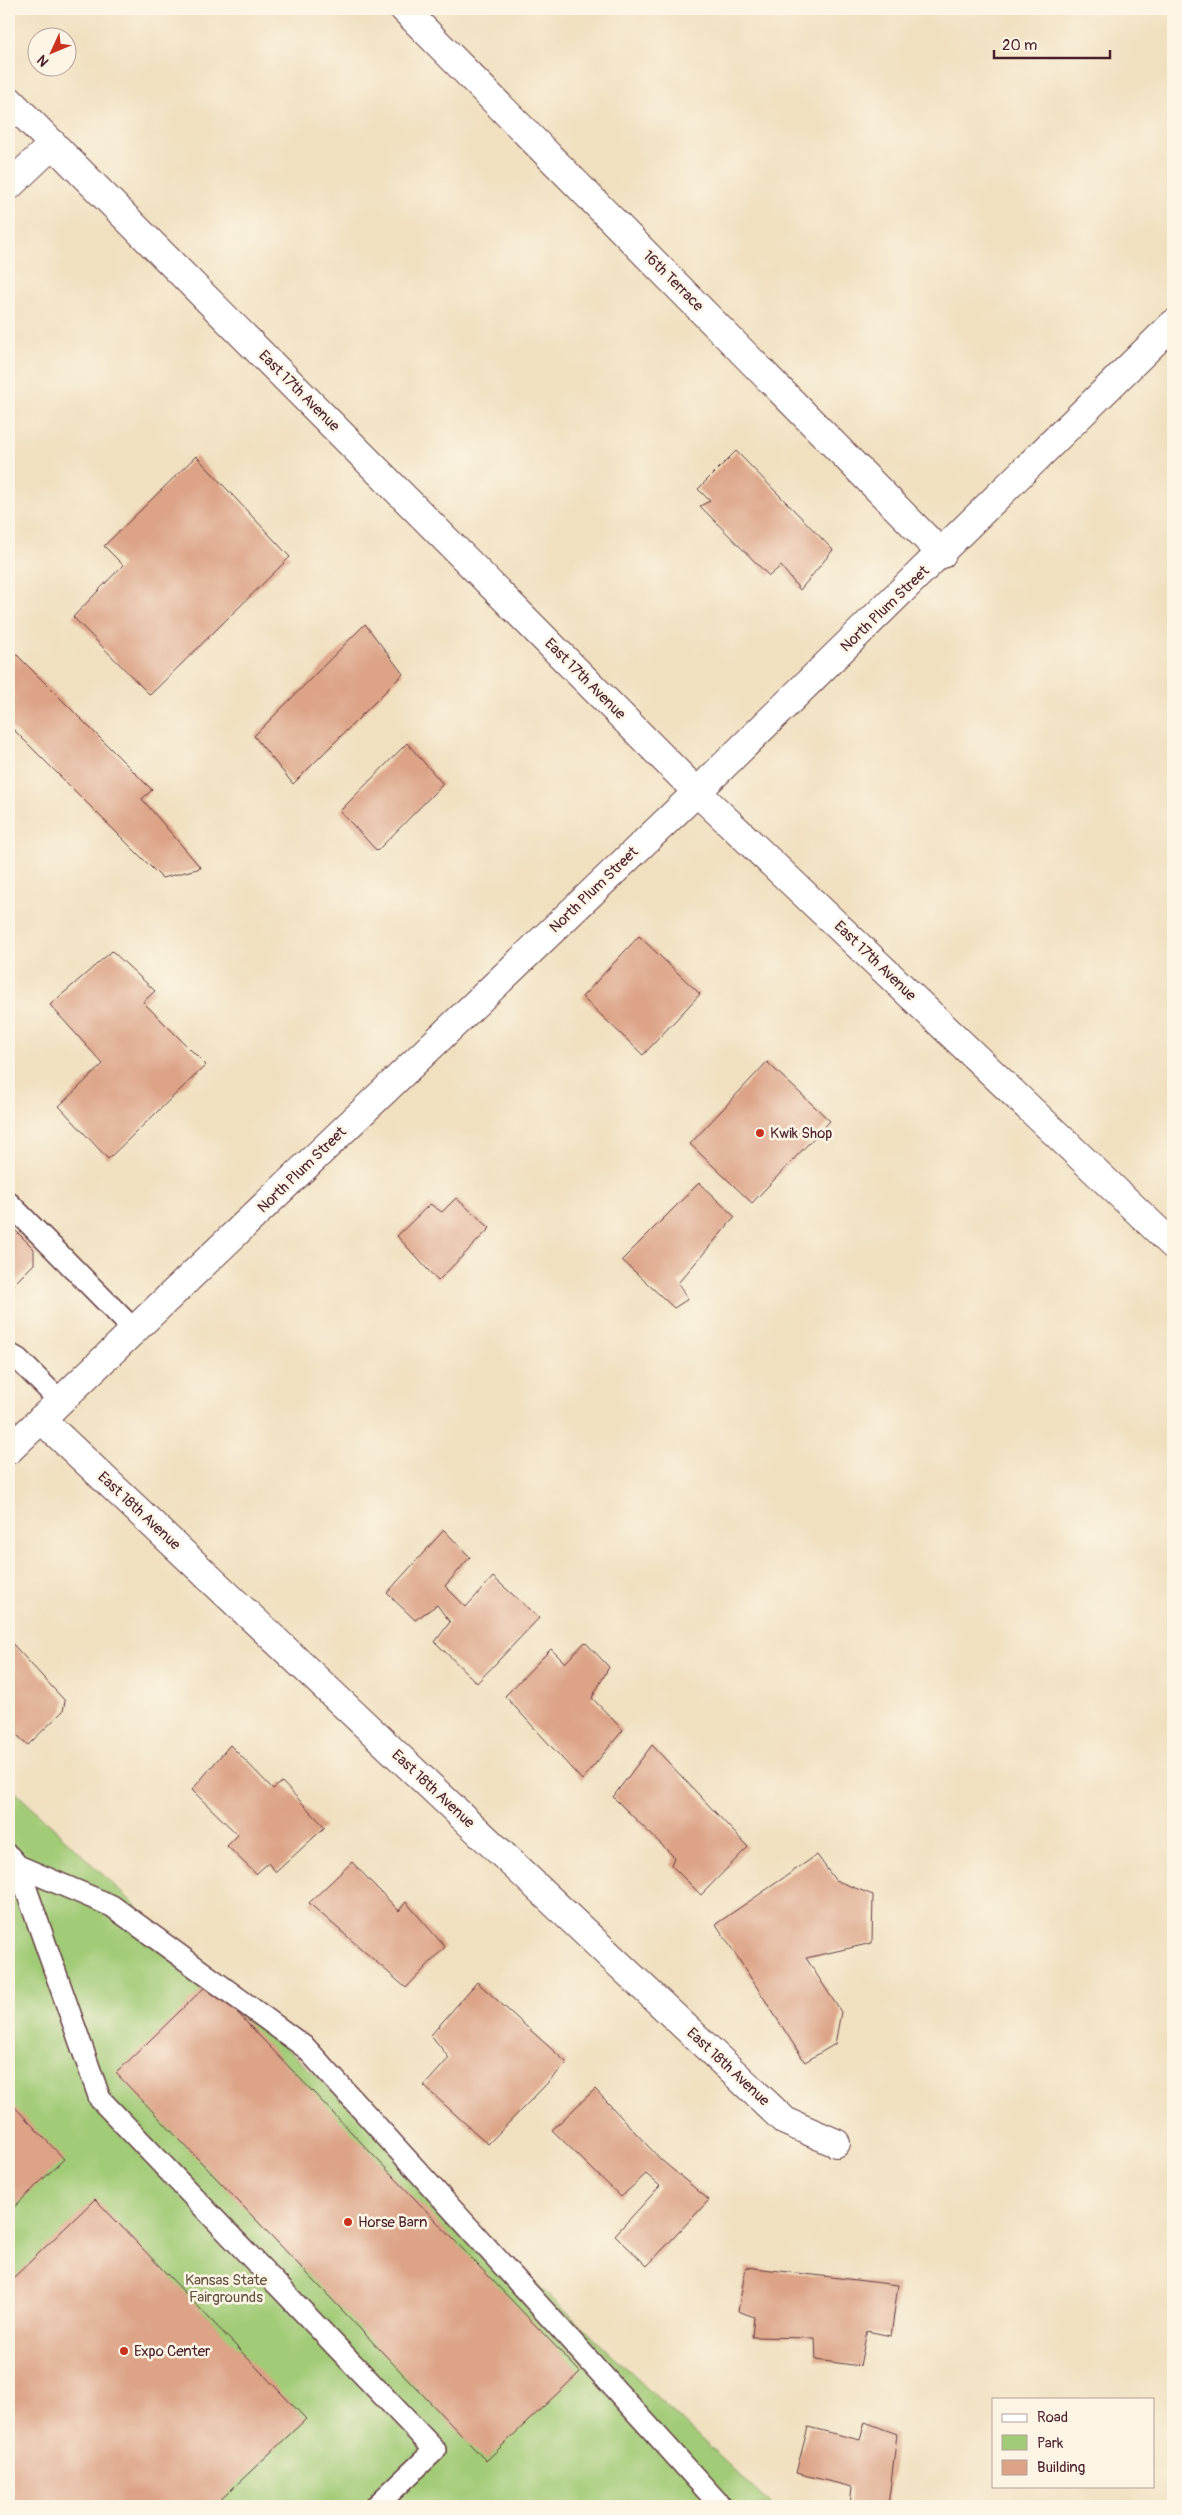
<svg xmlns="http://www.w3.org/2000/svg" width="1182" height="2515" viewBox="0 0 1182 2515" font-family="Pangolin,sans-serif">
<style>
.green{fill:#a2cb77;stroke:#767551}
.building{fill:#dca386}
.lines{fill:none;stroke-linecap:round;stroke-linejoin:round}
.lane-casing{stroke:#633c41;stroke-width:24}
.street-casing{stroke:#633c41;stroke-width:30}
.secondary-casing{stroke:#633c41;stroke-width:30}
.lane{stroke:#fff;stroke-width:21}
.street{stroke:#fff;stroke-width:28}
.secondary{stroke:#fff;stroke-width:28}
.poi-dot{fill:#c8321e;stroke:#fcf5e5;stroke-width:2}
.labels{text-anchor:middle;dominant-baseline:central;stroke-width:5;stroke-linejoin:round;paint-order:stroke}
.street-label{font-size:15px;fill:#4a1f2b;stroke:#fcf5e5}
.poi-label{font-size:15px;fill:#4a1f2b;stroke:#fcf5e5;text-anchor:start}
.park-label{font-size:15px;fill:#645342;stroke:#fcf5e5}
</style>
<rect width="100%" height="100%" fill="#fcf5e5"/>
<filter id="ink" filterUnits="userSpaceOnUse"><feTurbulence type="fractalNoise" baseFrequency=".02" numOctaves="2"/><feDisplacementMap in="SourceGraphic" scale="10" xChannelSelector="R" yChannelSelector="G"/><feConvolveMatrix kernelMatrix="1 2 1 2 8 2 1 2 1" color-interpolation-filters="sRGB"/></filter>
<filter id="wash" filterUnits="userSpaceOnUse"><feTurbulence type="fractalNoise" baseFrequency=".0096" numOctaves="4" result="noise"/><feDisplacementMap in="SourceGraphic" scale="20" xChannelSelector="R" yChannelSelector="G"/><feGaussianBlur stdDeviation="1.12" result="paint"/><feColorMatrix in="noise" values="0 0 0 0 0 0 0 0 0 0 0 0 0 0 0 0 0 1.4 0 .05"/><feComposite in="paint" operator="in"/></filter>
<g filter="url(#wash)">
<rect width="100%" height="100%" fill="#f0e0c0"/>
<!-- green -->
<path class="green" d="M9,1786L772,2506H9Z"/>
<g id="blocks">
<!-- building -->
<path class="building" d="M736,451L833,550L800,590L781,566L769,576L700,506L710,501L698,489Z
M196,456L290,557L150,695L73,617L123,565L104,546Z
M365,624L403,674L293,784L254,736Z
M14,652L152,790L142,799L201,868L162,878L9,725V658Z
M407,743L443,784L377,851L340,811Z
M639,936L700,994L643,1055L582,997Z
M112,951L155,991L143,1002L206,1065L108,1159L59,1106L103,1064L50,1005Z
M767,1062L830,1121L752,1203L690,1144Z
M699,1183L735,1217L678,1283L688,1299L674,1308L622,1260Z
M456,1198L490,1228L438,1281L397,1236L430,1204L442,1212Z
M9,1231H16L34,1249V1264L9,1289Z
M444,1530L470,1557L445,1586L466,1607L493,1577L539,1618L477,1683L435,1642L450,1622L437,1605L415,1620L387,1593Z
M9,1640L65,1701L63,1711L28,1745L9,1728Z
M585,1642L609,1667L592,1698L623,1730L582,1780L505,1696L551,1649L565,1663Z
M230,1745L273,1789L282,1782L325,1827L276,1872L268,1863L256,1874L227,1846L238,1835L192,1790Z
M652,1745L748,1847L701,1895L671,1865L674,1857L613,1797Z
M817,1855L835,1880L873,1895L872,1943L806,1958L841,2012L835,2044L805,2062L716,1924Z
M352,1862L399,1911L406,1902L445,1947L406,1988L309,1903Z
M477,1982L567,2063L488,2144L424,2086L449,2058L431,2035Z
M209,1983L580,2372L486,2461L116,2073Z
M595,2089L660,2159L709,2200L647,2266L615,2235L660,2186L646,2174L621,2197L552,2130Z
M9,2101L64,2159L9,2212Z
M95,2199L306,2419L214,2506H9V2282Z
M746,2267L898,2285L891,2336L867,2331L860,2366L816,2360L815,2338L752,2337L754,2317L738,2311Z
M865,2422L897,2434L888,2506H850L852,2487L796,2473L808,2427L860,2440Z"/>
</g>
</g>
<g filter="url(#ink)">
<use href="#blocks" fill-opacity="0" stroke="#633c41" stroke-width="1"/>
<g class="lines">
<defs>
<path id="lane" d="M9,1203L134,1330
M9,1354L18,1359L60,1401
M9,1856L18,1866L112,1906L306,2048L721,2506
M18,1866L100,2099L435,2450L376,2506"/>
<path id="street" d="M404,9L942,554
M9,186L53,144
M41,1419L785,2121L836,2143"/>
<path id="secondary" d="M9,100L697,792L1173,1245
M9,1450L697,792L1173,324"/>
</defs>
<!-- lane casing -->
<use href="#lane" class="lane-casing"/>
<!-- street casing -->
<use href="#street" class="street-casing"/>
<!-- secondary casing -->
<use href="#secondary" class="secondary-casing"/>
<!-- lane -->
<use href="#lane" class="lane"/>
<!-- street -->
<use href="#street" class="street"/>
<!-- secondary -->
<use href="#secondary" class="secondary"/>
</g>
</g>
<!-- markers -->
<g class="poi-dot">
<circle cx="760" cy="1133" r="5"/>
<circle cx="348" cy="2222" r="5"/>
<circle cx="124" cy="2351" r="5"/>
</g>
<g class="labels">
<!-- street labels -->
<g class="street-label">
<text transform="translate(673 281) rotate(45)">16th Terrace</text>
<text transform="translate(299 391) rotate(45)">East 17th Avenue</text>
<text transform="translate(885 609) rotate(-44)">North Plum Street</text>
<text transform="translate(585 679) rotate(45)">East 17th Avenue</text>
<text transform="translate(594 890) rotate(-44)">North Plum Street</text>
<text transform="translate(875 961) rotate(44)">East 17th Avenue</text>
<text transform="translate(302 1170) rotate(-44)">North Plum Street</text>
<text transform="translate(139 1511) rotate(43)">East 18th Avenue</text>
<text transform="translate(433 1789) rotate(43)">East 18th Avenue</text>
<text transform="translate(728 2067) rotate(43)">East 18th Avenue</text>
</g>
<!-- poi labels -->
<g class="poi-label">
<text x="770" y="1133">Kwik Shop</text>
<text x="358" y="2222">Horse Barn</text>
<text x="134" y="2351">Expo Center</text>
</g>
<!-- park labels -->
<g class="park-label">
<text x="226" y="2280">Kansas State<tspan x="226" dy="17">Fairgrounds</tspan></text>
</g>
</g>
<!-- margin -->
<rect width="1182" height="2515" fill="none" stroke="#fcf5e5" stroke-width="30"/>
<!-- legend -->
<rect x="992" y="2398" width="162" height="90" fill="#fcf5e5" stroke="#b59f9b"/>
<rect x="1002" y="2414" width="25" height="8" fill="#ffffff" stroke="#b59f9b"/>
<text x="1037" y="2422" font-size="15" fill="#4a1f2b">Road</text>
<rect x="1002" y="2435" width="25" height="15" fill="#a2cb77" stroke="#b59f9b"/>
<text x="1037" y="2448" font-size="15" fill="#4a1f2b">Park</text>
<rect x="1002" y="2460" width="25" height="15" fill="#dca386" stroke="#b59f9b"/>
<text x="1037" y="2472" font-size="15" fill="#4a1f2b">Building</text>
<!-- north arrow -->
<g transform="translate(52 52) rotate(226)"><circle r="24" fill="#fcf5e5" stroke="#b59f9b"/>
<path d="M0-4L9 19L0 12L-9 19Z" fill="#c8321e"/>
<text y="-8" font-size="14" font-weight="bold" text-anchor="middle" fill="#4a1f2b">N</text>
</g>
<!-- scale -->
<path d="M994 50v8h116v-8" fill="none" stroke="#4a1f2b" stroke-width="2.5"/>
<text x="1002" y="50" font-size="15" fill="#4a1f2b" stroke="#fcf5e5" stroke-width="4" paint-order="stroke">20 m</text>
</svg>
